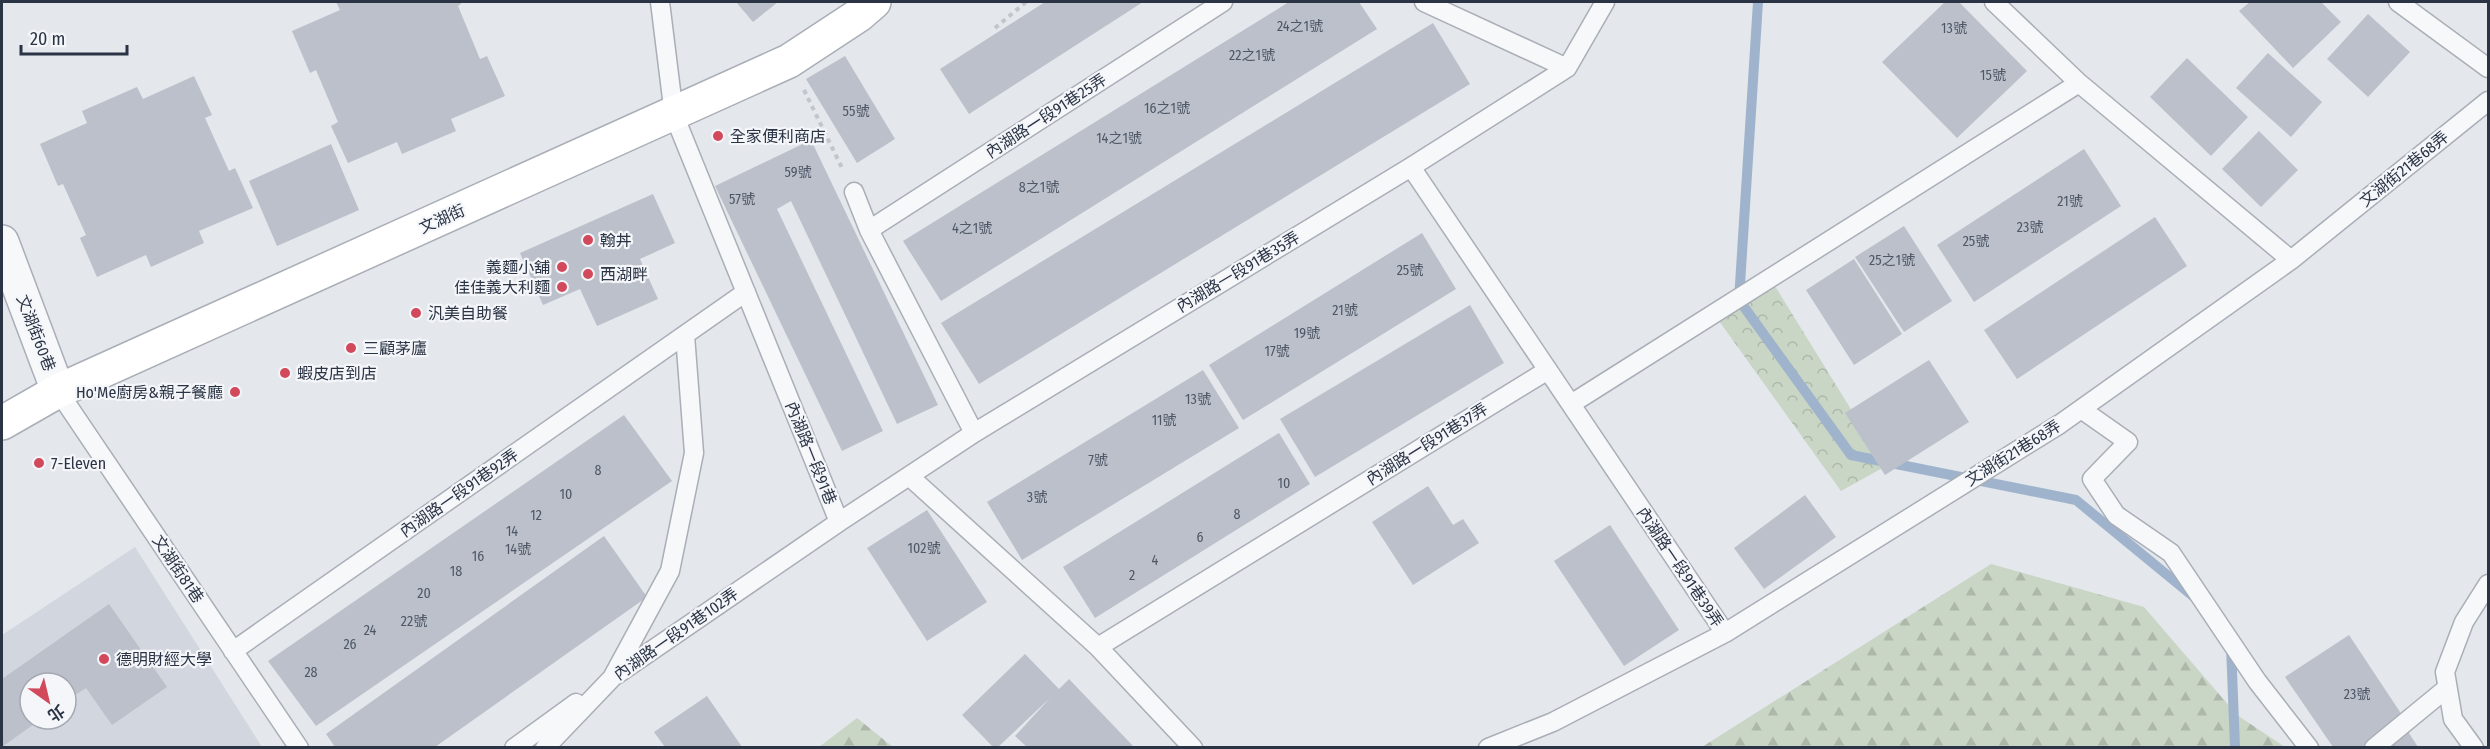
<svg xmlns="http://www.w3.org/2000/svg" width="2490" height="749" viewBox="0 0 2490 749" font-family="'Fira Sans Condensed','Noto Sans TC',sans-serif">
<style>
.built{fill:#d2d6de;fill-rule:evenodd}
.forest{fill:url(#forest-firs)}
.park{fill:url(#park-crowns)}
.lines{fill:none;stroke-linecap:round;stroke-linejoin:round}
.stream{stroke:#9fb4cc;stroke-width:10}
.building{fill:#bbc0ca}
.lane-casing{stroke:#a9aeb7;stroke-width:21}
.street-casing{stroke:#a9aeb7;stroke-width:36}
.secondary-casing{stroke:#a9aeb7;stroke-width:36}
.path{stroke:#c2c5cb;stroke-width:4;stroke-dasharray:4.5 4.5;stroke-linecap:butt}
.lane{stroke:#f7f8fa;stroke-width:18}
.street{stroke:#f7f8fa;stroke-width:33}
.secondary{stroke:#fff;stroke-width:33}
.poi-dot{fill:#d1495b;stroke:#f4f6f9;stroke-width:2}
.labels{text-anchor:middle;dominant-baseline:central;stroke-width:4.5;stroke-linejoin:round;paint-order:stroke}
.number-label{font-size:14px;fill:#4f5766}
.street-label{font-size:16px;fill:#2b3445;stroke:#f4f6f9}
.poi-label{font-size:16px;fill:#2b3445;stroke:#f4f6f9;text-anchor:start}
</style>
<defs>
<pattern id="forest-firs" width="22" height="20" patternUnits="userSpaceOnUse" patternTransform="scale(1.5)"><rect width="22" height="20" fill="#c9d6c5"/><path d="M5 1l3.5 6h-7zM16 11l3.5 6h-7z" fill="#adb8ab"/></pattern>
<pattern id="park-crowns" width="20" height="18" patternUnits="userSpaceOnUse" patternTransform="scale(1.5)"><rect width="20" height="18" fill="#c9d6c5"/><path d="M2 6a3 3 0 1 1 6 0M12 15a3 3 0 1 1 6 0" fill="none" stroke="#adb8ab"/></pattern>
</defs>
<rect width="100%" height="100%" fill="#e4e7ec"/>
<!-- built -->
<path class="built" d="M135,547L262,747L2,748V635ZM30,683H66V719H30Z"/>
<!-- forest -->
<path class="forest" d="M1991,564L2144,607L2237,715L2285,747H1702Z
M857,718L893,747H819Z"/>
<!-- park -->
<path class="park" d="M1770,278L1886,466L1841,491L1714,314Z"/>
<g class="lines">
<!-- stream -->
<path class="stream" d="M1758,2L1739,300L1851,455L2076,500L2194,597
M2231,646L2235,748"/>
</g>
<!-- building -->
<path class="building" d="M336,2H463L458,6L480,59L487,56L505,96L451,119L456,131L402,154L397,142L348,163L331,126L338,122L316,70L310,73L292,31L340,10Z
M736,2H778L753,22Z
M1045,2H1143L969,114L940,69Z
M1289,2H1359L1377,29L941,301L903,241Z
M1945,2H1959L2027,71L1957,138L1882,62Z
M2250,2H2321L2341,22L2293,68L2239,11Z
M2368,14L2410,52L2368,97L2327,59Z
M1433,23L1470,84L979,384L941,323Z
M2268,53L2322,102L2291,137L2236,88Z
M845,56L895,139L857,163L806,79Z
M2187,58L2248,117L2211,156L2150,97Z
M194,76L212,115L205,118L229,171L235,168L253,208L199,231L204,243L151,267L146,255L97,277L80,238L86,235L63,184L58,186L40,144L87,123L82,111L137,87L143,99Z
M2259,131L2298,170L2261,207L2222,169Z
M811,140L938,405L897,424L791,201L777,209L883,431L842,451L715,186Z
M331,144L359,210L277,246L249,181Z
M2084,149L2121,206L1974,302L1937,245Z
M653,194L675,243L640,259L658,299L597,326L580,289L543,305L520,253Z
M2155,217L2187,266L2017,379L1984,330Z
M1904,226L1952,301L1904,332L1855,257Z
M1422,233L1456,289L1243,420L1209,365Z
M1854,259L1902,334L1854,365L1806,290Z
M1470,305L1504,363L1315,477L1280,419Z
M1929,360L1969,422L1885,475L1845,413Z
M1203,370L1239,428L1022,560L987,502Z
M624,415L672,481L316,726L268,661Z
M1279,433L1310,484L1095,618L1063,567Z
M1428,486L1453,525L1463,519L1479,543L1413,585L1372,522Z
M1805,495L1836,537L1764,589L1734,548Z
M927,510L987,602L927,641L867,548Z
M1610,525L1679,630L1624,666L1554,561Z
M604,536L647,597L435,747H335L326,734Z
M109,604L167,687L112,725L86,688L66,701V683H30V719H41L2,747V679Z
M2349,635L2406,721L2366,747H2333L2285,677Z
M1025,654L1059,689L1069,679L1134,747H1027L1015,736L1050,698L998,747H993L962,715Z
M707,696L742,747H665L654,732Z
M2403,724L2418,747H2368Z"/>
<g class="lines">
<defs>
<path id="lane" d="M660,2L674,115L839,522L909,476L1098,647L1193,748
M1424,2L1567,68
M1994,2L2079,83L2291,260
M2398,2L2488,68
M1411,167L1725,633
M854,192L869,230L974,433
M869,230L1223,2
M58,391L299,748
M1571,404L2079,83
M2081,409L2128,442L2092,479L2116,515L2171,553L2257,681L2309,748
M909,476L974,433L1411,167L1567,68L1605,2
M1098,647L1548,370
M233,651L746,292
M616,675L839,522
M514,748L576,703
M545,748L612,678L670,571L694,453L685,335
M1488,748L1553,722L1725,633L2060,424L2291,260L2488,101
M2374,748L2447,688
M2474,748L2453,719L2445,672L2464,622L2488,584"/>
<path id="street" d="M2,242L58,391"/>
<path id="secondary" d="M2,423L58,391L789,61L859,15L874,2"/>
</defs>
<!-- lane casing -->
<use href="#lane" class="lane-casing"/>
<!-- street casing -->
<use href="#street" class="street-casing"/>
<!-- secondary casing -->
<use href="#secondary" class="secondary-casing"/>
<!-- path -->
<path class="path" d="M995,28L1026,2
M804,90L843,170"/>
<!-- lane -->
<use href="#lane" class="lane"/>
<!-- street -->
<use href="#street" class="street"/>
<!-- secondary -->
<use href="#secondary" class="secondary"/>
</g>
<!-- markers -->
<g class="poi-dot">
<circle cx="718" cy="136" r="6"/>
<circle cx="588" cy="240" r="6"/>
<circle cx="562" cy="267" r="6"/>
<circle cx="588" cy="274" r="6"/>
<circle cx="562" cy="287" r="6"/>
<circle cx="416" cy="313" r="6"/>
<circle cx="351" cy="348" r="6"/>
<circle cx="285" cy="373" r="6"/>
<circle cx="235" cy="392" r="6"/>
<circle cx="39" cy="463" r="6"/>
<circle cx="104" cy="659" r="6"/>
</g>
<g class="labels">
<!-- number labels -->
<g class="number-label">
<text x="1300" y="26">24之1號</text>
<text x="1954" y="28">13號</text>
<text x="1252" y="55">22之1號</text>
<text x="1993" y="75">15號</text>
<text x="1167" y="108">16之1號</text>
<text x="856" y="111">55號</text>
<text x="1119" y="138">14之1號</text>
<text x="798" y="172">59號</text>
<text x="1039" y="187">8之1號</text>
<text x="742" y="199">57號</text>
<text x="2070" y="201">21號</text>
<text x="2030" y="227">23號</text>
<text x="972" y="228">4之1號</text>
<text x="1976" y="241">25號</text>
<text x="1892" y="260">25之1號</text>
<text x="1410" y="270">25號</text>
<text x="1345" y="310">21號</text>
<text x="1307" y="333">19號</text>
<text x="1277" y="351">17號</text>
<text x="1198" y="399">13號</text>
<text x="1164" y="420">11號</text>
<text x="1098" y="460">7號</text>
<text x="598" y="470">8</text>
<text x="1284" y="483">10</text>
<text x="566" y="494">10</text>
<text x="1037" y="497">3號</text>
<text x="1237" y="514">8</text>
<text x="536" y="515">12</text>
<text x="512" y="531">14</text>
<text x="1200" y="537">6</text>
<text x="924" y="548">102號</text>
<text x="518" y="549">14號</text>
<text x="478" y="556">16</text>
<text x="1155" y="560">4</text>
<text x="456" y="571">18</text>
<text x="1132" y="575">2</text>
<text x="424" y="593">20</text>
<text x="414" y="621">22號</text>
<text x="370" y="630">24</text>
<text x="350" y="644">26</text>
<text x="311" y="672">28</text>
<text x="2357" y="694">23號</text>
</g>
<!-- street labels -->
<g class="street-label">
<text transform="translate(1046 116) rotate(-33)">內湖路一段91巷25弄</text>
<text transform="translate(2404 169) rotate(-39)">文湖街21巷68弄</text>
<text transform="translate(442 219) rotate(-24)">文湖街</text>
<text transform="translate(1238 272) rotate(-31)">內湖路一段91巷35弄</text>
<text transform="translate(36 333) rotate(69)">文湖街60巷</text>
<text transform="translate(1427 444) rotate(-32)">內湖路一段91巷37弄</text>
<text transform="translate(811 453) rotate(68)">內湖路一段91巷</text>
<text transform="translate(2013 453) rotate(-32)">文湖街21巷68弄</text>
<text transform="translate(459 493) rotate(-35)">內湖路一段91巷92弄</text>
<text transform="translate(1680 567) rotate(56)">內湖路一段91巷39弄</text>
<text transform="translate(178 569) rotate(56)">文湖街81巷</text>
<text transform="translate(676 634) rotate(-35)">內湖路一段91巷102弄</text>
</g>
<!-- poi labels -->
<g class="poi-label">
<text x="730" y="136">全家便利商店</text>
<text x="600" y="240">翰丼</text>
<text x="550" y="267" text-anchor="end">義麵小舖</text>
<text x="600" y="274">西湖畔</text>
<text x="550" y="287" text-anchor="end">佳佳義大利麵</text>
<text x="428" y="313">汎美自助餐</text>
<text x="363" y="348">三顧茅廬</text>
<text x="297" y="373">蝦皮店到店</text>
<text x="223" y="392" text-anchor="end">Ho'Me廚房&amp;親子餐廳</text>
<text x="51" y="463">7-Eleven</text>
<text x="116" y="659">德明財經大學</text>
</g>
</g>
<!-- border -->
<rect width="2490" height="749" fill="none" stroke="#2b3445" stroke-width="6"/>
<!-- north arrow -->
<g transform="translate(48 701) rotate(146)"><circle r="28" fill="#f4f6f9" stroke="#a4a8b1" stroke-width="1.5"/>
<path d="M0-4.5L10 22L0 15L-10 22Z" fill="#d1495b"/>
<text y="-9" font-size="16" font-weight="bold" text-anchor="middle" fill="#2b3445">北</text>
</g>
<!-- scale -->
<path d="M21 45v9h106v-9" fill="none" stroke="#2b3445" stroke-width="3"/>
<text x="30" y="45" font-size="18" fill="#2b3445" stroke="#f4f6f9" stroke-width="4.5" paint-order="stroke">20 m</text>
</svg>
